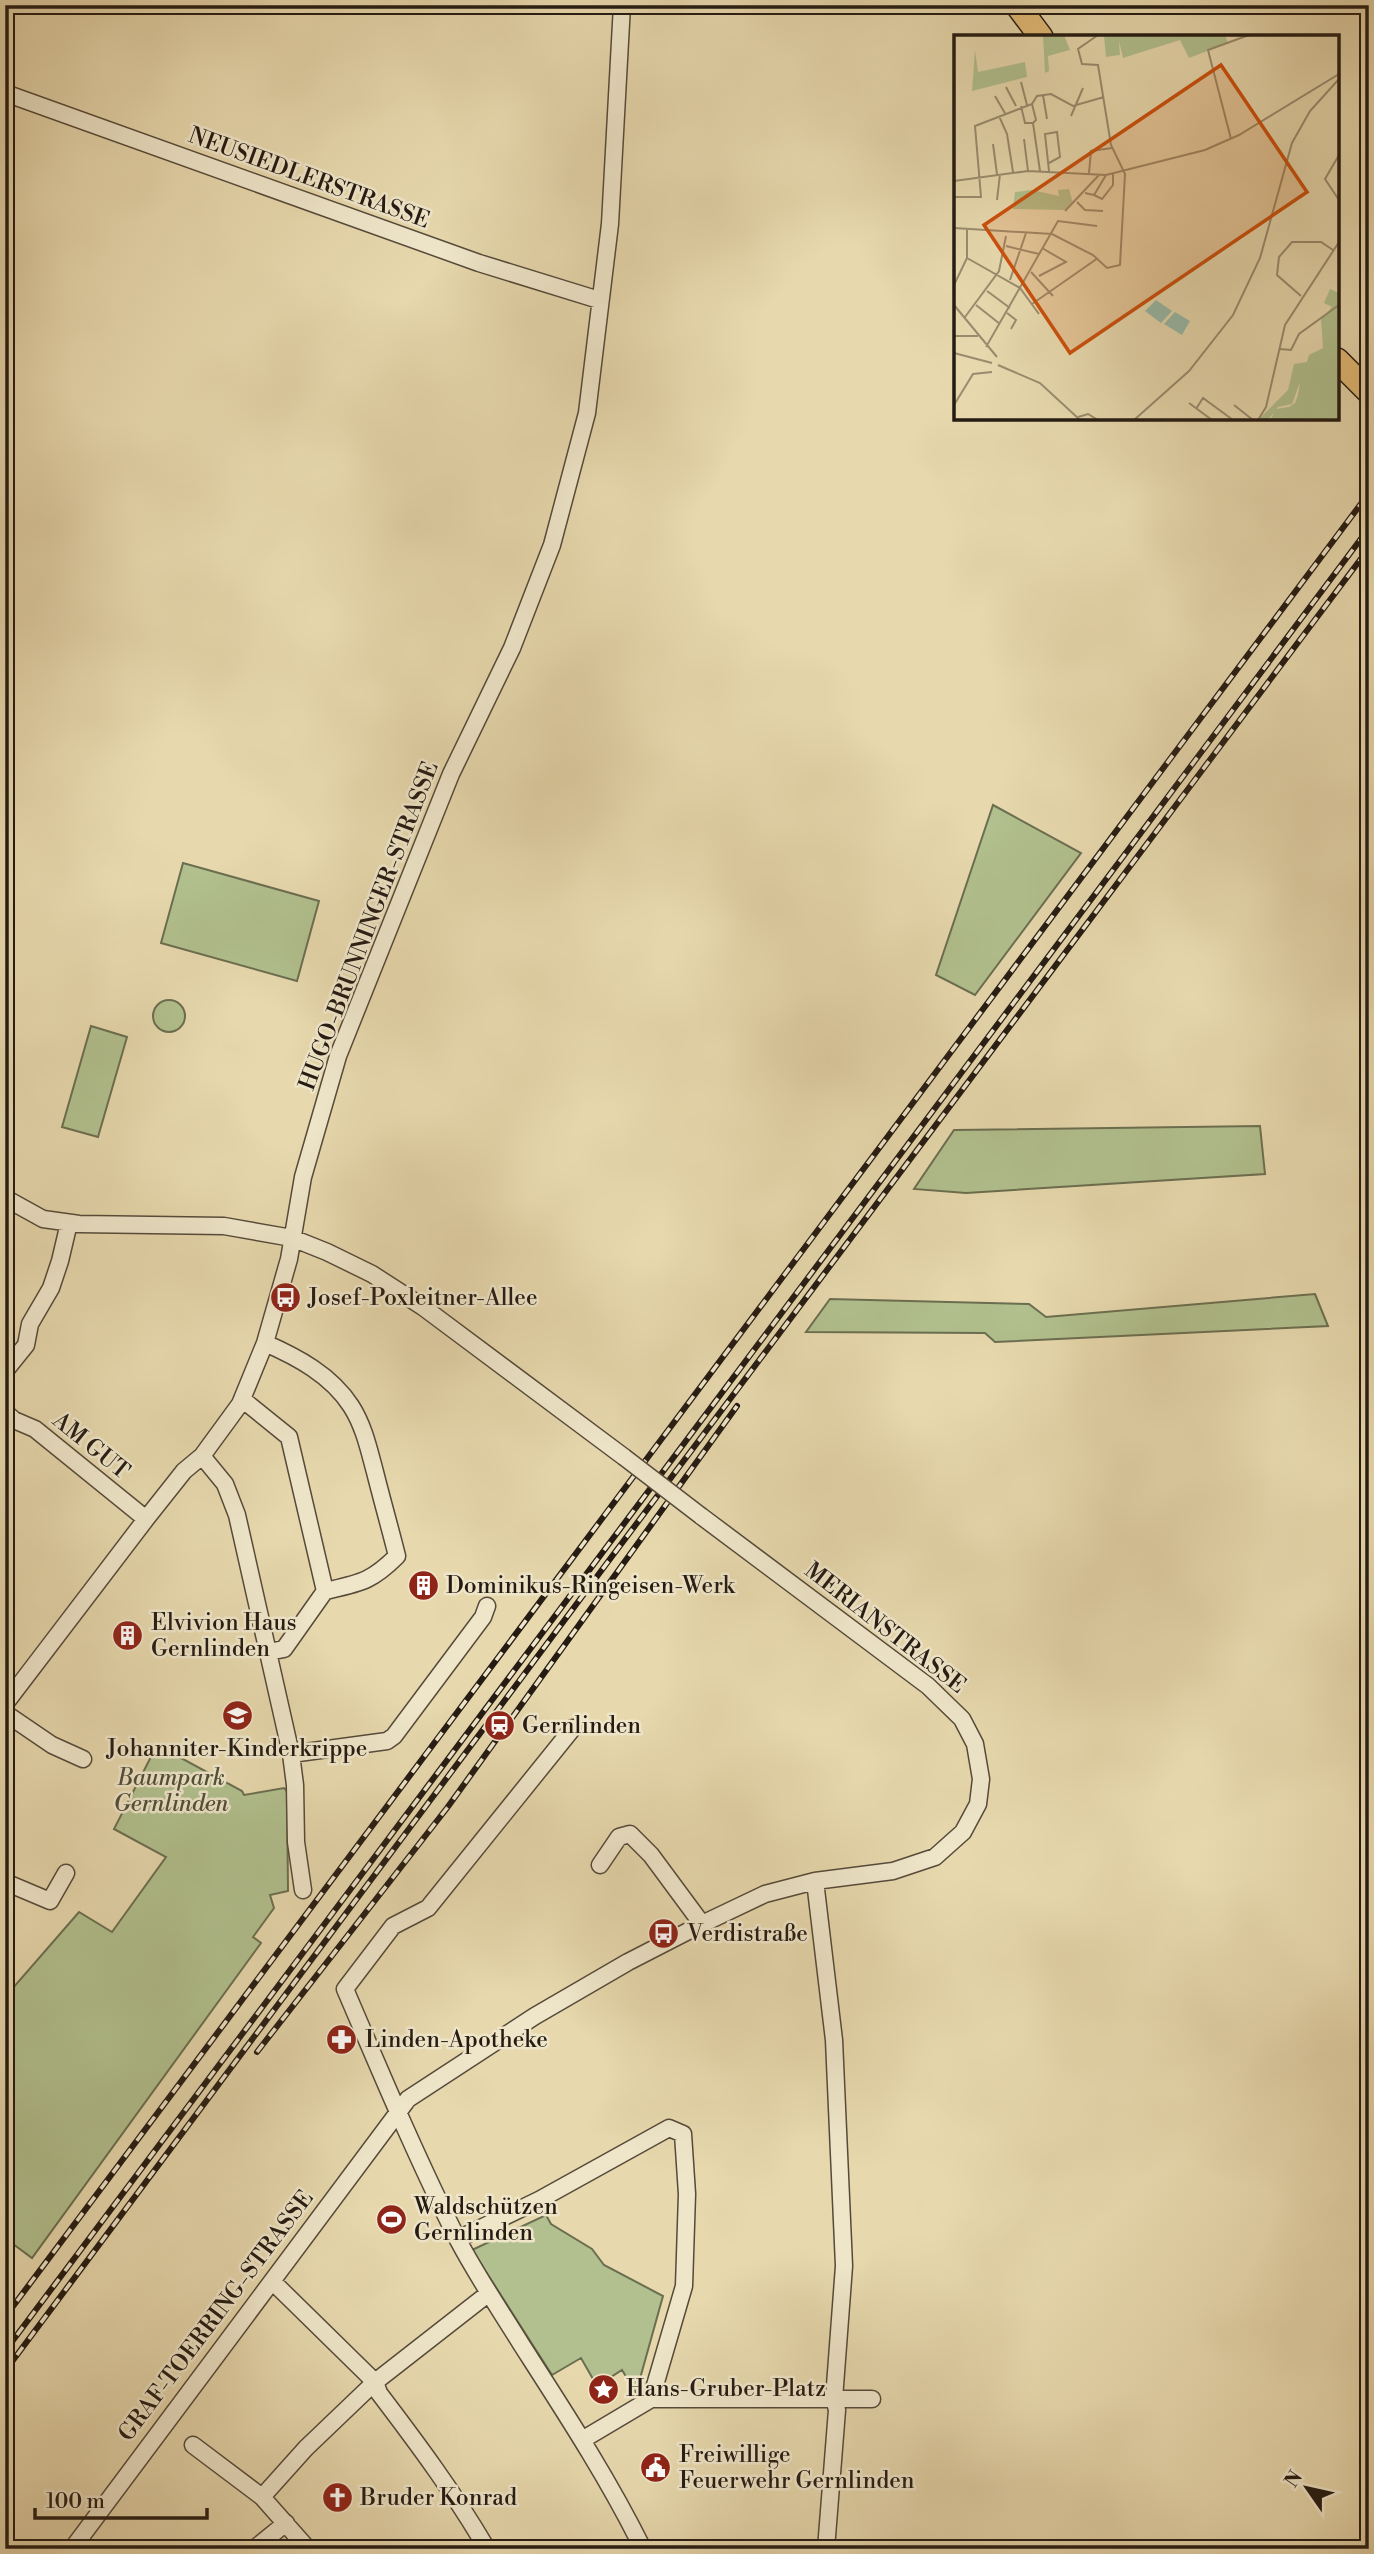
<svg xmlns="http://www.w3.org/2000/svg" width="1374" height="2554" viewBox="0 0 1374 2554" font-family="'Libre Bodoni',serif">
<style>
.green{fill:#b1c08e;stroke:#6b6e50;stroke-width:2}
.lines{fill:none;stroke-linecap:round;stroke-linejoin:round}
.minor-casing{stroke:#564a3a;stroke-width:19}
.highway-casing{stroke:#251b13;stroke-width:26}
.minor{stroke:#efe6ca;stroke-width:16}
.highway{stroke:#e4bc76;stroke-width:23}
.rail-casing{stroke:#251b13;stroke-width:6}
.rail{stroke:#efe6ca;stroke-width:3.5;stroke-dasharray:10;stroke-linecap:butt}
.minor-bridge-casing{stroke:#564a3a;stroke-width:19;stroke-linecap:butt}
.minor-bridge{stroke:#efe6ca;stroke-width:16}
.labels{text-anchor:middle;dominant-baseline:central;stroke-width:5;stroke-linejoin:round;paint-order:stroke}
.street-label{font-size:23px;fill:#251b13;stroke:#efe6ca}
.poi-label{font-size:23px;fill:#251b13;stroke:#efe6ca;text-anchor:start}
.park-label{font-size:23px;font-style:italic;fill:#4f4d38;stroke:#efe6ca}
.inset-road{fill:none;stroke:#998c6f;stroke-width:2}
.view{fill:#cb500d;fill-opacity:0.15;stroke:#cb500d;stroke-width:3.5}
.inset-edge{fill:none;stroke:#251b13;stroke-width:3.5}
</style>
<rect width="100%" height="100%" fill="#e7d8ad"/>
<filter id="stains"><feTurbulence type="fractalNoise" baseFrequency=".00286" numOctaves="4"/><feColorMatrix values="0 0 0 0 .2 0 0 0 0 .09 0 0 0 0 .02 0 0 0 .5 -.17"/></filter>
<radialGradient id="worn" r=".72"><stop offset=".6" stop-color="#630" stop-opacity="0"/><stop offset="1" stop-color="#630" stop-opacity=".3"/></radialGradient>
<!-- green -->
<path class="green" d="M993,805L1081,853L975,995L936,975Z
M183,863L319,901L297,981L161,943Z
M153 1016a16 16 0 1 1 32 0a16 16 0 1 1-32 0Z
M91,1026L127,1037L98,1137L62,1127Z
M1260,1126L1265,1174L966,1193L914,1189L954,1130Z
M1315,1294L1328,1326L995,1342L985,1333L806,1332L830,1299L1029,1304L1046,1317Z
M157,1745L242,1791L244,1795L284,1788L287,1791L288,1891L270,1895L274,1908L253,1937L261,1943L32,2258L5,2238V1997L79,1912L112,1932L166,1857L114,1829Z
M546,2215L551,2224L592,2249L604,2265L663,2296L636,2393L622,2370L597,2386L581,2358L552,2375L472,2250Z"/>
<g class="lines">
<defs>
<path id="minor" d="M5,93L479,263L599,300
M5,1198L43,1219L79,1224L224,1226L292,1238L327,1252L372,1274L423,1307L624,1457
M265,1343C297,1357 331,1375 351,1406C364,1426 369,1450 375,1472C382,1500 390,1528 397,1556C371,1582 360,1583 325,1591
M5,1371L26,1345L30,1324L51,1288L60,1261L69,1223
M242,1399L289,1437L325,1591L284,1649L268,1652
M5,1412L14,1420L35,1429L146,1519
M202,1456L225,1484L237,1515L291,1754L295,1785L296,1842L303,1890
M5,1704L146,1519L184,1471L202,1456L240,1404L265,1343L289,1259L303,1177L338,1056L451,774L512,648L552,545L587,413L610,224L622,5
M5,1713L52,1745L83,1759
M573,1728L428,1908L393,1926L345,1989C381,2073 417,2159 458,2240C477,2276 500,2310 521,2344C564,2411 608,2478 643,2549
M291,1754L387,1741L394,1736L483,1617L487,1606
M600,1865L619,1837L630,1834L651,1855L702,1924
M815,1881L834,2040L844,2266L834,2399L837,2410L826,2549
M5,1887L12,1885L50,1901L66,1873
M458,2239L539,2200L669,2128L683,2134L687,2194L684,2286L651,2399
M272,2281L375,2382L379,2393C417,2443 455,2494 487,2549
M582,2440L651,2399H872
M193,2445L262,2497L308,2549
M262,2497L306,2448L375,2382L489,2293
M72,2549L408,2099L535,2016L628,1962L702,1924L765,1894L815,1881L893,1871L935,1857L963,1832L978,1804L981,1779L975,1744L962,1719L928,1686L701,1516
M254,2549L286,2523"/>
<path id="highway" d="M1017,5L1041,37
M1337,360L1369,392"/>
</defs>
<!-- minor casing -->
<use href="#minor" class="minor-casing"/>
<!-- highway casing -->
<use href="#highway" class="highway-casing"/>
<!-- minor -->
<use href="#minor" class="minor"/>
<!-- highway -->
<use href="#highway" class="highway"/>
<defs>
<path id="rail" d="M257,2052L447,1808L737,1406
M5,2317L1369,493
M5,2351L1369,528
M5,2371L610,1559L1369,548"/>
</defs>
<!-- rail casing -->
<use href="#rail" class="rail-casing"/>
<!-- rail -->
<use href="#rail" class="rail"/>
<defs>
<path id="minor-bridge" d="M624,1457L701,1516"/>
</defs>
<!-- minor-bridge casing -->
<use href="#minor-bridge" class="minor-bridge-casing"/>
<!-- minor-bridge -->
<use href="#minor-bridge" class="minor-bridge"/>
</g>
<!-- icons -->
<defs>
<symbol id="bus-disc" viewBox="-11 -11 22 22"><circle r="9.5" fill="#8f2418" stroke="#efe6ca"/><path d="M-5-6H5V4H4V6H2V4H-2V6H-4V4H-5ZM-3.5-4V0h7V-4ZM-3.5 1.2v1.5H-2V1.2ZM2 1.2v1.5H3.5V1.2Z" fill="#fff"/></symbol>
<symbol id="building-disc" viewBox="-11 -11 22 22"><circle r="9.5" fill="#8f2418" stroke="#efe6ca"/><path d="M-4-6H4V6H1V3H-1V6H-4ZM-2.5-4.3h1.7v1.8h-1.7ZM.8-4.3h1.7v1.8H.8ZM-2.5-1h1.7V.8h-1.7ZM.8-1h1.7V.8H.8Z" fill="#fff"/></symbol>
<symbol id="school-disc" viewBox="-11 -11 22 22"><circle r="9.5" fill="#8f2418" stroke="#efe6ca"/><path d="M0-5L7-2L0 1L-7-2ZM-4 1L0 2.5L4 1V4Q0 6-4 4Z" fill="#fff"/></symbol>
<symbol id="station-disc" viewBox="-11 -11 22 22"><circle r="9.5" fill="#8f2418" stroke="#efe6ca"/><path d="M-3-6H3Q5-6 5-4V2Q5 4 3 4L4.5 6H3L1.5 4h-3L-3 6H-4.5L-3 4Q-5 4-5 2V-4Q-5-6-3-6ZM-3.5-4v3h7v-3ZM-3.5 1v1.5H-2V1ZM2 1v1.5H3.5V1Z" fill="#fff"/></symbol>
<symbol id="pharmacy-disc" viewBox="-11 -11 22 22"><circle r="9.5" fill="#8f2418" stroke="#efe6ca"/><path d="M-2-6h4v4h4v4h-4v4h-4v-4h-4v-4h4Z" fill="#fff"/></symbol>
<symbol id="stadium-disc" viewBox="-11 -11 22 22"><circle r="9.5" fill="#8f2418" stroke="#efe6ca"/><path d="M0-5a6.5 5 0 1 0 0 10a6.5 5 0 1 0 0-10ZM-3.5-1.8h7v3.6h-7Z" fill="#fff"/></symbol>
<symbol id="sight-disc" viewBox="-11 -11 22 22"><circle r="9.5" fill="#8f2418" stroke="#efe6ca"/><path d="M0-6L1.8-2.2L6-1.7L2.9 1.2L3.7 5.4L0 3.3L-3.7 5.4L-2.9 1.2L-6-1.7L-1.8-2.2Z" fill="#fff"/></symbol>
<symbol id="civic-disc" viewBox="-11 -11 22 22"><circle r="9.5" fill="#8f2418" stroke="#efe6ca"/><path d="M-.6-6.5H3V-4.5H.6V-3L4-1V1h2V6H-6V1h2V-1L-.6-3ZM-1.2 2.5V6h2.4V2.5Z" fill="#fff"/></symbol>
<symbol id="church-disc" viewBox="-11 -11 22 22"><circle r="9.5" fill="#8f2418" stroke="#efe6ca"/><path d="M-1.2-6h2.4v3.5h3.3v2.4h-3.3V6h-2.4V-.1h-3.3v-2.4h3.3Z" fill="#fff"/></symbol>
</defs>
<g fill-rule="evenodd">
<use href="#bus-disc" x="268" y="1280" width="35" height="35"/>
<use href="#building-disc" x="406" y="1568" width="35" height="35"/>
<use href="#building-disc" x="110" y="1618" width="35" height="35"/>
<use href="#school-disc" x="220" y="1698" width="35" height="35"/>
<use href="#station-disc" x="482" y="1708" width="35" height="35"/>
<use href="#bus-disc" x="646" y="1916" width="35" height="35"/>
<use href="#pharmacy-disc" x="324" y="2022" width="35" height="35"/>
<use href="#stadium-disc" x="374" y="2202" width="35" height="35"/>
<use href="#sight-disc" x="586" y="2372" width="35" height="35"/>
<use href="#civic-disc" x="638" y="2450" width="35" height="35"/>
<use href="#church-disc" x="320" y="2480" width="35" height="35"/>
</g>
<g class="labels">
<!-- street labels -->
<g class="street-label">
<text transform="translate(309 178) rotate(20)">NEUSIEDLERSTRASSE</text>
<text transform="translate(369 926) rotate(-69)">HUGO-BRUNNINGER-STRASSE</text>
<text transform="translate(91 1446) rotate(39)">AM GUT</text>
<text transform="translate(885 1628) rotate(38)">MERIANSTRASSE</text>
<text transform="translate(216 2316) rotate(-53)">GRAF-TOERRING-STRASSE</text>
</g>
<!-- poi labels -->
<g class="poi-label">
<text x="308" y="1298">Josef-Poxleitner-Allee</text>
<text x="446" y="1586">Dominikus-Ringeisen-Werk</text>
<text x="151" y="1623">Elvivion Haus<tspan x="151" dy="26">Gernlinden</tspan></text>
<text x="522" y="1726">Gernlinden</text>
<text x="237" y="1749" text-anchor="middle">Johanniter-Kinderkrippe</text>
<text x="687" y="1934">Verdistraße</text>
<text x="365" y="2040">Linden-Apotheke</text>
<text x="414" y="2207">Waldschützen<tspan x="414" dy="26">Gernlinden</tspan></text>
<text x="626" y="2389">Hans-Gruber-Platz</text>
<text x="679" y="2455">Freiwillige<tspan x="679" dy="26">Feuerwehr Gernlinden</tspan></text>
<text x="360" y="2498">Bruder Konrad</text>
</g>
<!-- park labels -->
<g class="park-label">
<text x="171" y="1778">Baumpark<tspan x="171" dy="26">Gernlinden</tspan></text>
</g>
</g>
<!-- overview -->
<g transform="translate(954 35)">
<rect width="385" height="385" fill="#e7d8ad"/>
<path d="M89,0H110L116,15L94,21L95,36L91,38ZM271,0L274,8L235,23L226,5L169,23L165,6L166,20L152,22L150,1ZM21,15L24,37L71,27L73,42L18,56ZM115,154L119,168L110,175L59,174L61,157L78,155L105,161L104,155ZM376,254L385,258V383L316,385L322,374L335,372L341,368L344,360L346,347L338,369L324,372L314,385H304L334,355L340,329L353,327L355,320L369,313L367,284L378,272L370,268Z" fill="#b1c08e"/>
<path d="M202,265L218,276L207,288L191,276ZM221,277L236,286L228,300L210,289Z" fill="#97baa8"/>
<path class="inset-road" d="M67,47L73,70M52,52L62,71M89,60L93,84M41,61L52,80M67,71L71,88H79L82,85L78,69M45,81L53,99L59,137M117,81L129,53M79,88L86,136M70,104L74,136M277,104L254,15L295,0M39,109L43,139M385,120L371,144L385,165M95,128L106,122L103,97L91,99L95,136M135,138L137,116L158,113M0,146L74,136L152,140L251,115L285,100L385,39M131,158L140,160L152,140M140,160L148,164L159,150V138M0,162H27L21,91L78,69L83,61L97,59L119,71L150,62M43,165L46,139M123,167L131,175L149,176M111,176L145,140M0,193L98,199L139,220L153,233L166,230L171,139L157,110L144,30L128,29L124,14L144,0M52,211L85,219M13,223L66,253L85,279M77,237L99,261M85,241L112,227L88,213M56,245L72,198M0,250L13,223V195M33,256L56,273M347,261L323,240L325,222L338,207H367L379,215M78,269L144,223M0,270L43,322M22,270L46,289M53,278L62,285L57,294M11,282L45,236L52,201M0,301H24M32,312L104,186L143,191M326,314L337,315L345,299L385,270M0,318L38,328M44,330L86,348L125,384M235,368L258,385M0,370L19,339L38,337M280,370L299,385M242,374L249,363L279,385M124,382L134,379L144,385M180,385L235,336L279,280L306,223L338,108L356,76L385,44M304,385L312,372L331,290L385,207"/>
<path class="view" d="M267,30L353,157L116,318L30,190Z"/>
<rect width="385" height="385" class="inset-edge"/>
</g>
<!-- margin -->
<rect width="1374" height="2554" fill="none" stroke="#e7d8ad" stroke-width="28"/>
<rect x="7" y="7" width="1360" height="2540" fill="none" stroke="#251b13" stroke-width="3.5"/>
<rect x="14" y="14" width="1346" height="2526" fill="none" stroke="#251b13" stroke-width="2"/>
<!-- north arrow -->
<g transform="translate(1307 2488) rotate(304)" stroke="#efe6ca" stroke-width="5" paint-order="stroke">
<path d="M0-5L12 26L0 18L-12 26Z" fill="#251b13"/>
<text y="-10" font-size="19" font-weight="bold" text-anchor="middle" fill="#251b13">N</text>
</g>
<!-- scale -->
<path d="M35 2508v10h172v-10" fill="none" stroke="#251b13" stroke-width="3.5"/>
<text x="46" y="2508" font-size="21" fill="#251b13" stroke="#efe6ca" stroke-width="5" paint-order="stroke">100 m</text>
<rect width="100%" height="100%" filter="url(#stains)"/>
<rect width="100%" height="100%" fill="url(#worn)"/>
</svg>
